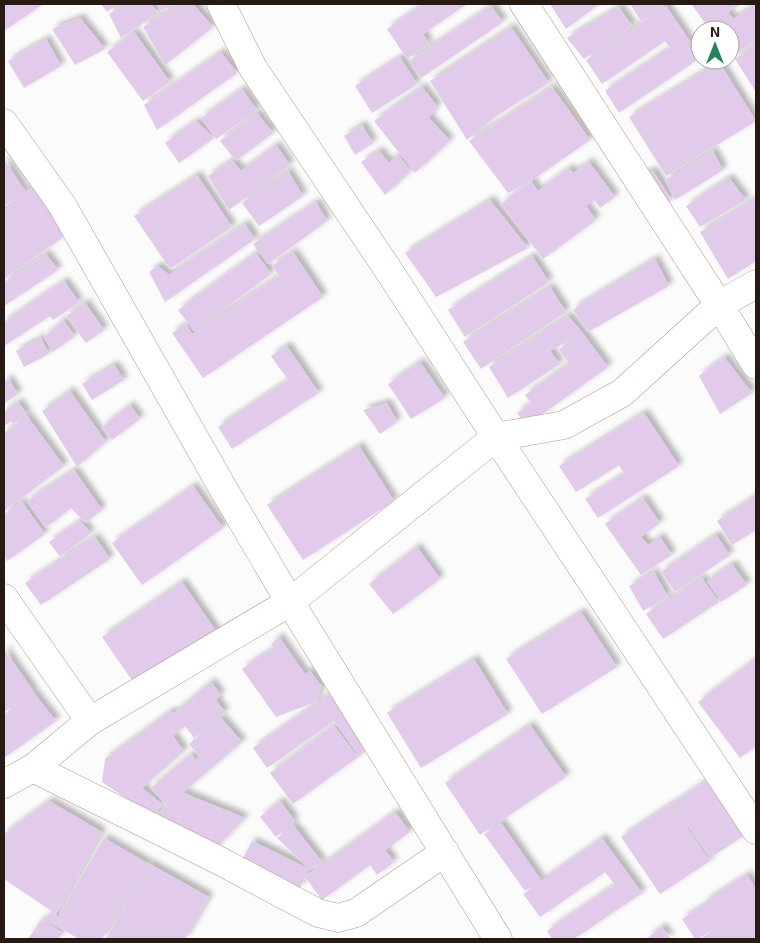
<svg xmlns="http://www.w3.org/2000/svg" width="760" height="943" viewBox="0 0 760 943" font-family="'Exo 2',sans-serif">
<style>
.building{fill:#e2caea;filter:url(#shadow)}
.lines{fill:none;stroke-linecap:round;stroke-linejoin:round}
.minor-casing{stroke:#b99983;stroke-width:29}
.minor{stroke:#fff;stroke-width:28}
</style>
<defs>
<filter id="shadow"><feDropShadow dx="4.5" dy="-4.5" stdDeviation="2.5" flood-color="#0004"/></filter>
</defs>
<rect width="100%" height="100%" fill="#fbfbfb"/>
<!-- building -->
<path class="building" d="M4,4H43L4,31Z
M101,4H118L107,12Z
M124,4H151L158,13L121,38L109,14Z
M157,4H172L162,11Z
M178,4H193L213,27L165,65L143,27Z
M424,4H467L423,34L429,44L407,59L387,29Z
M550,4H599L566,29Z
M630,4H663L664,6L641,21Z
M694,4H740L728,12L733,19L756,4V40L730,58V30H710L692,5Z
M491,6L503,22L421,78L409,61Z
M666,6L700,56V58L619,113L605,91L670,48L665,41L602,84L586,60Z
M619,7L632,26L584,59L567,38Z
M80,18L105,49L75,65L52,29Z
M511,27L549,83L496,116L467,140L430,81Z
M134,32L170,82L143,101L107,52Z
M46,39L61,66L24,88L8,61Z
M756,44V92L735,59Z
M221,52L237,73L157,130L144,105Z
M400,57L417,84L372,113L355,86Z
M719,62L756,121L666,176L629,117Z
M422,87L437,106L429,118L450,141L415,173L374,121Z
M552,87L590,140L531,181L508,193L469,141Z
M242,89L257,110L216,139L201,118Z
M257,113L273,133L236,161L220,141Z
M196,121L214,138L179,163L165,143Z
M362,125L373,143L355,155L344,136Z
M276,145L290,165L229,210L208,176L232,160L241,171Z
M379,151L389,163L398,155L411,171L385,195L361,162Z
M713,151L723,170L675,200L665,180Z
M4,159L25,191L4,206Z
M589,162L615,197L600,208L594,200L586,206L596,220L543,259L501,204L531,181L538,191L569,168L573,173Z
M288,171L303,196L259,226L242,203Z
M653,171L672,200L660,207L639,176Z
M197,175L232,227L170,269L134,216Z
M729,178L746,200L700,227L686,206Z
M35,185L69,233L4,279V207Z
M756,199V261L728,279L700,232Z
M490,200L528,248L436,297L405,253Z
M316,202L327,221L268,264L253,244Z
M245,224L255,239L165,302L149,272L158,266L169,275Z
M293,252L323,297L203,378L172,333L186,324L192,334L279,276L272,266Z
M256,253L271,274L194,331L178,310Z
M46,254L58,270L4,306V282Z
M532,256L549,282L465,337L448,310Z
M655,259L669,286L588,332L573,310L579,305Z
M64,281L79,302L53,320L50,316L4,346V322Z
M550,287L566,312L481,369L463,342Z
M85,303L104,330L86,343L66,316Z
M568,316L581,331L608,367L526,426L517,413L531,403L525,395L569,364L559,349L578,335L550,351L560,364L508,398L489,367Z
M63,320L75,336L53,352L44,337Z
M41,338L49,354L24,367L16,351Z
M287,346L319,393L232,449L218,427L288,380L271,356Z
M724,357L752,393L720,414L699,376Z
M420,362L445,398L411,419L388,384Z
M114,365L124,380L92,400L82,384Z
M8,379L18,394L4,404V382Z
M70,391L106,442L77,467L42,411Z
M18,402L27,414L13,424L12,421L4,426V412Z
M387,403L397,422L380,434L363,410Z
M130,405L140,419L112,440L102,427Z
M644,413L679,466L598,518L585,499L624,474L619,465L576,492L559,466Z
M27,416L64,466L4,511V433Z
M359,446L394,501L303,560L267,505Z
M74,470L102,510L85,523L71,508L46,528L27,501Z
M193,486L223,528L142,585L112,543Z
M756,496V530L732,545L717,521Z
M643,498L660,523L641,537L648,545L660,537L672,555L641,575L605,524Z
M22,502L45,534L7,561L4,556V514Z
M80,521L91,533L60,557L49,542Z
M716,535L730,555L675,592L661,572Z
M95,537L110,559L41,605L25,583Z
M417,547L440,579L393,614L369,584Z
M732,564L747,585L721,602L707,581Z
M654,572L668,597L643,611L629,586Z
M702,578L719,602L663,639L646,614Z
M182,582L218,634L138,689L102,637Z
M581,612L617,667L542,714L506,659Z
M279,637L305,674L310,671L322,687L315,702L276,717L242,669L274,648L271,644Z
M4,649L34,692L4,712Z
M474,659L508,714L421,768L387,713Z
M756,659V746L740,758L698,702Z
M211,682L221,695L216,700L225,712L194,738L185,726L173,736L184,751L142,788L162,804L153,817L102,782L105,759L171,711L180,720L174,713Z
M338,688L377,744L359,756L334,721L267,768L253,748Z
M34,693L56,721L4,758V714Z
M221,718L242,742L167,806L151,788L191,754L196,760L199,756L189,744Z
M530,725L566,777L480,835L445,783Z
M334,726L358,757L293,804L270,773Z
M711,778L748,833L710,858L672,804Z
M184,793L245,818L214,850L151,819Z
M49,801L102,832L56,914L4,879V834Z
M280,801L295,821L276,837L260,817Z
M671,804L710,861L660,894L621,837Z
M395,812L410,832L385,850L394,862L377,875L370,865L322,900L305,877Z
M501,823L541,880L525,891L484,834Z
M293,825L322,862L310,870L277,838Z
M104,838L147,863L102,939H79L45,920L50,912L58,916Z
M602,838L642,893L574,939H552L547,931L615,885L605,872L540,917L523,894Z
M252,841L309,869L300,888L242,860Z
M148,863L209,897L185,939H106Z
M747,875L756,889V939H700L723,923L698,939H695L682,919L706,904L704,902Z
M42,919L63,933L58,939H28Z
M662,927L671,939H646Z"/>
<g class="lines">
<defs>
<path id="minor" d="M221,4L253,68L391,274L496,437L756,830
M524,4L719,305L756,365
M4,123L62,205L224,490L290,602L498,939
M4,598L90,721
M33,768L220,861L318,913L338,918L356,913L445,852
M4,784L33,768L90,721L290,602L496,437L564,425L622,393L719,305L756,284"/>
</defs>
<!-- minor casing -->
<use href="#minor" class="minor-casing"/>
<!-- minor -->
<use href="#minor" class="minor"/>
</g>
<!-- border -->
<rect width="760" height="943" fill="none" stroke="#271a12" stroke-width="10"/>
<!-- north arrow -->
<g transform="translate(715 45)"><circle r="24" fill="#ffffff" stroke="#a9a3a0"/>
<path d="M0-4L9 19L0 12L-9 19Z" fill="#24835b"/>
<text y="-8" font-size="14" font-weight="bold" text-anchor="middle" fill="#271a12">N</text>
</g>
</svg>
